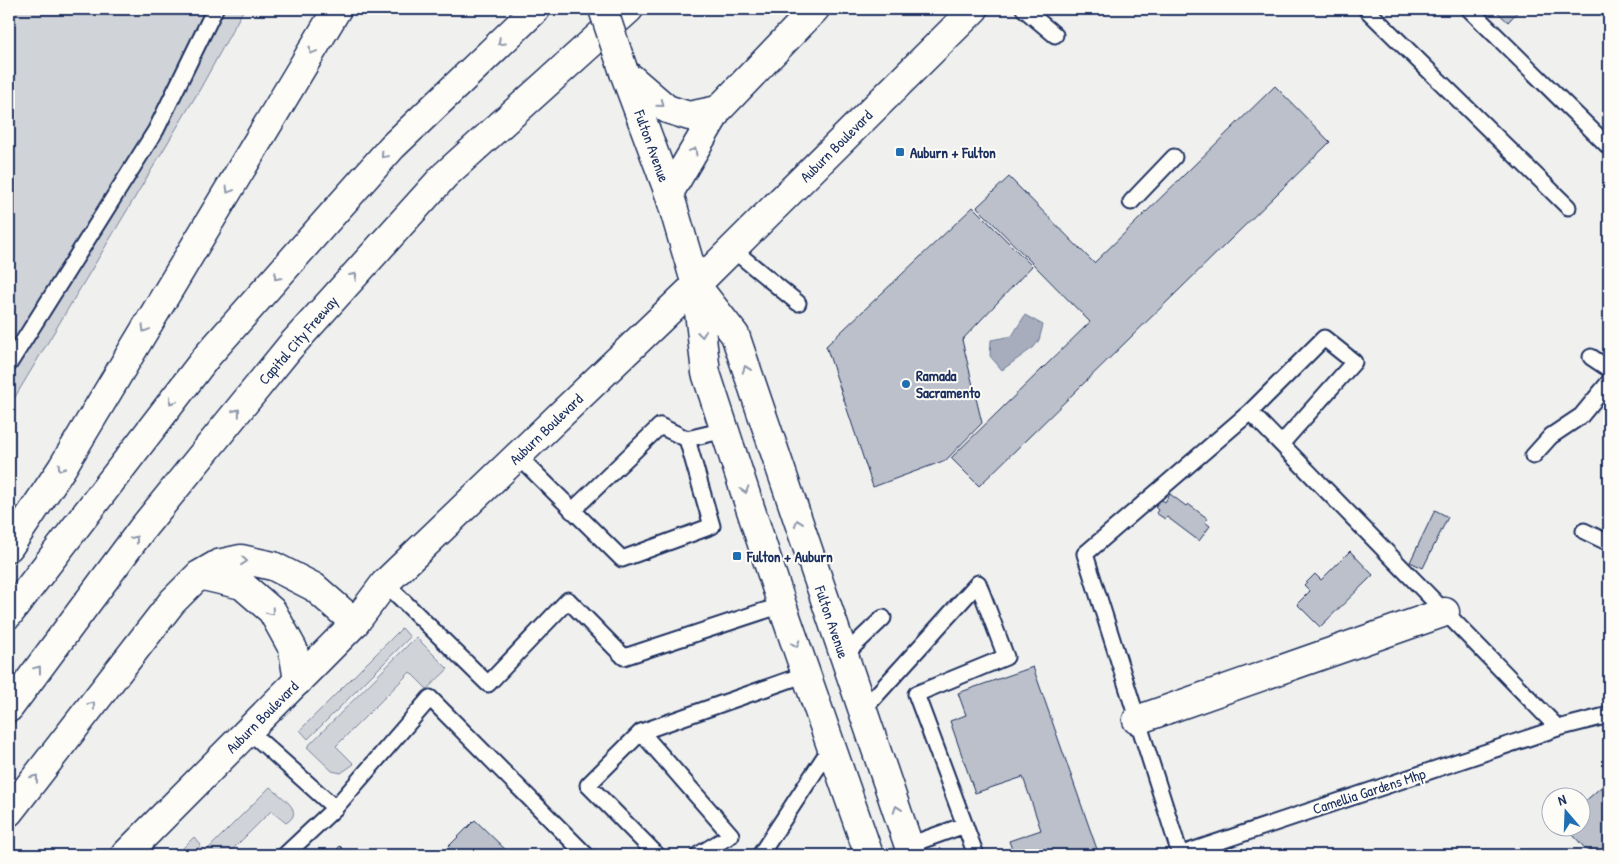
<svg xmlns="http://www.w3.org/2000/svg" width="1618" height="864" viewBox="0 0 1618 864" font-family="'Patrick Hand',sans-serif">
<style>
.green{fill:#d0d3d8;stroke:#76819b}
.water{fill:#a7adbd;stroke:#6f7b97}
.building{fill:#bbc0ca;stroke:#1b2f5e}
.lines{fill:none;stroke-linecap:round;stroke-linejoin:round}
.lane-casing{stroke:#1b2f5e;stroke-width:19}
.street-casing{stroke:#1b2f5e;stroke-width:31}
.secondary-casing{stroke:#1b2f5e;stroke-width:31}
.highway-casing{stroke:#1b2f5e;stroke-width:31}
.lane{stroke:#fdfcf7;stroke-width:15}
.street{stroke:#fdfcf7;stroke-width:28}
.secondary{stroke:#fdfcf7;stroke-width:28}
.highway{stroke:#fdfcf7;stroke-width:28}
.secondary-bridge-casing{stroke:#1b2f5e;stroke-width:31;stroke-linecap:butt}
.secondary-bridge{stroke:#fdfcf7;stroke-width:28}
.oneway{stroke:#8c96aa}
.poi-dot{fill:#1f6fb2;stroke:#fdfcf7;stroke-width:2}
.labels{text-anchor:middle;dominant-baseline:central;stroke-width:4;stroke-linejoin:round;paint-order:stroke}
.street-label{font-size:15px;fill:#1b2f5e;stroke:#fdfcf7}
.poi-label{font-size:15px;font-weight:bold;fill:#1b2f5e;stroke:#fdfcf7;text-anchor:start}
</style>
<rect width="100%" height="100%" fill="#f0f0ee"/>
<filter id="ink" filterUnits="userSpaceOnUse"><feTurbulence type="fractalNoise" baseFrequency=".02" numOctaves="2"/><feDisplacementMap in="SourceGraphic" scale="10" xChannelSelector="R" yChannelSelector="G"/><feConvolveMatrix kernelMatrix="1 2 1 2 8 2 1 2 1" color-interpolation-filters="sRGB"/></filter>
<g filter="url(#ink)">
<!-- green -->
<path class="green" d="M9,9H244L200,89L9,407Z
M402,628L410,637L308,739L300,730Z
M416,637L448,669L427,689L410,672L336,746L354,764L341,773L332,771L307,747Z
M270,787C281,797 306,811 286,823L271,811L227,855H202Z
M194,837L201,845L191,855H176Z"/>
<!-- water -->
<path class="water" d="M1025,315L1043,325L1039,340L1034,347L1002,370L990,356L991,340L1012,336Z"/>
<!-- building -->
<path class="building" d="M1494,9H1520L1508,22Z
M1275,86L1330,142L979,486L951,458L1090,322L977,207L1009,177L1094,263Z
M973,207L1032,266L962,340L982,423L946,460L873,487L826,346Z
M1170,494L1186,506L1188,504L1207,518L1205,522L1210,526L1199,541L1167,517L1165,519L1156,513L1158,510L1155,507L1160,499L1165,502Z
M1435,510L1448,517L1423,568L1410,562Z
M1350,551L1373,575L1320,627L1297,604L1310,591L1304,585L1315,574L1321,580Z
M1033,667L1099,855H1014L1009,841L1041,830L1023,777L975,793L950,721L966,715L958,693Z
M1609,780V846L1599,855H1591L1565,826H1580V806Z
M475,820L511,855H440Z
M340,846L349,855H331Z"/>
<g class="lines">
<defs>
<path id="lane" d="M1024,9L1055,35
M1366,9L1568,207
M1469,9L1609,147
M1131,202L1174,157
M732,249L798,303
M1591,357L1609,369
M9,364L156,130L215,9
M1250,412L1558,728L1609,715
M518,456L622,559L712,526L687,439L725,430
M1533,456L1551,436L1581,416L1609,382
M572,511L660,426L687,439
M1584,531L1609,543
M385,583L488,684L568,600L624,657L782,605
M843,656L883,618
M862,711L978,583L1006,657L916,694L976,855
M249,731L335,808L430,698L586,855
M641,732L731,835L698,855
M909,845L965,825
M1180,854L1085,554L1250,412L1324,338L1354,362L1282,443
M285,855L335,808
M657,855L588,785L641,732L806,674
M760,855L831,747
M1179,855L1558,728"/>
<path id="street" d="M1137,720L1445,612"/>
<path id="secondary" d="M624,72L669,193L696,285L706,373L782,605L869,855
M696,285L735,335L912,855
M125,855L355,623L385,583L696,285L974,9"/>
<path id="highway" d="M624,72L667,109L689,116L718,110
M669,193L718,110L815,9
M9,547L62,468L337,9
M199,575L242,585L272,611L293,649L298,681
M9,614L208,355L392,147L536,9
M9,708L142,529L289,348L445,175L629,9
M9,812L172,602L199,575L218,564L241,559L273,566L314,587L355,623"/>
</defs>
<!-- lane casing -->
<use href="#lane" class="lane-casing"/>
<!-- street casing -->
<use href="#street" class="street-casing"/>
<!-- secondary casing -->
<use href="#secondary" class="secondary-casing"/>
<!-- highway casing -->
<use href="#highway" class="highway-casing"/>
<!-- lane -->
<use href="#lane" class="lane"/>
<!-- street -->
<use href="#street" class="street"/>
<!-- secondary -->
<use href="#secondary" class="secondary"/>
<!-- highway -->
<use href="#highway" class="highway"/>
<defs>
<path id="secondary-bridge" d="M603,9L624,72"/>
</defs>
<!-- secondary-bridge casing -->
<use href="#secondary-bridge" class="secondary-bridge-casing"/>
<!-- secondary-bridge -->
<use href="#secondary-bridge" class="secondary-bridge"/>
</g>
<!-- one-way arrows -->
<defs><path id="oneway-chevron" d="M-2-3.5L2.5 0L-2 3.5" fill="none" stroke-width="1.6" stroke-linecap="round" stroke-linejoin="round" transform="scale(1.25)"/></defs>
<g class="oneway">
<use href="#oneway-chevron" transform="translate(501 42) rotate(136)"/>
<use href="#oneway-chevron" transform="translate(312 51) rotate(121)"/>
<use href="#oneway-chevron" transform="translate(661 104) rotate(39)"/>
<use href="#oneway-chevron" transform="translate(694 151) rotate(-59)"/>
<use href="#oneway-chevron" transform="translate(384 155) rotate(131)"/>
<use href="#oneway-chevron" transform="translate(229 190) rotate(121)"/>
<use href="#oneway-chevron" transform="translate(354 276) rotate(-48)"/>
<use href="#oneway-chevron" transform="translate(277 277) rotate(131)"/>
<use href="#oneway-chevron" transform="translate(145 329) rotate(121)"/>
<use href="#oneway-chevron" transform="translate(702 334) rotate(83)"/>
<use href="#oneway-chevron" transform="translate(746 369) rotate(-109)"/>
<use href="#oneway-chevron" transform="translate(172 401) rotate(127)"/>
<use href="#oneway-chevron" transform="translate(237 412) rotate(-51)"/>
<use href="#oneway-chevron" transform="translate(61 468) rotate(123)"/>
<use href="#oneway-chevron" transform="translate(745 490) rotate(72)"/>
<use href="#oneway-chevron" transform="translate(798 523) rotate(-109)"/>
<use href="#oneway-chevron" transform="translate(135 539) rotate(-53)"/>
<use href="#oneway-chevron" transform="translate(244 561) rotate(5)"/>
<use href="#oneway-chevron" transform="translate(271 612) rotate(50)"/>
<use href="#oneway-chevron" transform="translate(796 644) rotate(71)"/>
<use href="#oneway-chevron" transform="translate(38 669) rotate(-53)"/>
<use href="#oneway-chevron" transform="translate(92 705) rotate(-52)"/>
<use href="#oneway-chevron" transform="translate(35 778) rotate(-52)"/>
<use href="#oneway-chevron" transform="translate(897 809) rotate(-109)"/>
</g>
</g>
<!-- markers -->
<g class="poi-dot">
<rect x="895" y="147" width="10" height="10" rx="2.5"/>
<circle cx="906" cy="384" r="5"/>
<rect x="732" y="551" width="10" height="10" rx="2.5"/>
</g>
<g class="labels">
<!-- street labels -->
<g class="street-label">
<text transform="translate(652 146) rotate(70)">Fulton Avenue</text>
<text transform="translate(836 146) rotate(-45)">Auburn Boulevard</text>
<text transform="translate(298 340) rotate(-49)">Capital City Freeway</text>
<text transform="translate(546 429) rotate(-44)">Auburn Boulevard</text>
<text transform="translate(832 622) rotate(71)">Fulton Avenue</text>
<text transform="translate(262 717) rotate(-45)">Auburn Boulevard</text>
<text transform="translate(1369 791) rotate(-18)">Camellia Gardens Mhp</text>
</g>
<!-- poi labels -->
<g class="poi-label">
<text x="910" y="152">Auburn + Fulton</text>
<text x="916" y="375">Ramada<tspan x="916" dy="17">Sacramento</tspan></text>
<text x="747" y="556">Fulton + Auburn</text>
</g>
</g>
<!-- margin -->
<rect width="1618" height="864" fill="none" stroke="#fdfcf7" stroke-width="30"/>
<rect x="15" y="15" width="1588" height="834" fill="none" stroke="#1b2f5e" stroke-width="2" filter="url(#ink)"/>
<!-- north arrow -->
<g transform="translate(1566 812) rotate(341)"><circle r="24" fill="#fdfcf7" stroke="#a3aaba"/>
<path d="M0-4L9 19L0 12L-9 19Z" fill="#1f6fb2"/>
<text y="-8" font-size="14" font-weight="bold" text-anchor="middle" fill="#1b2f5e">N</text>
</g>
</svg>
